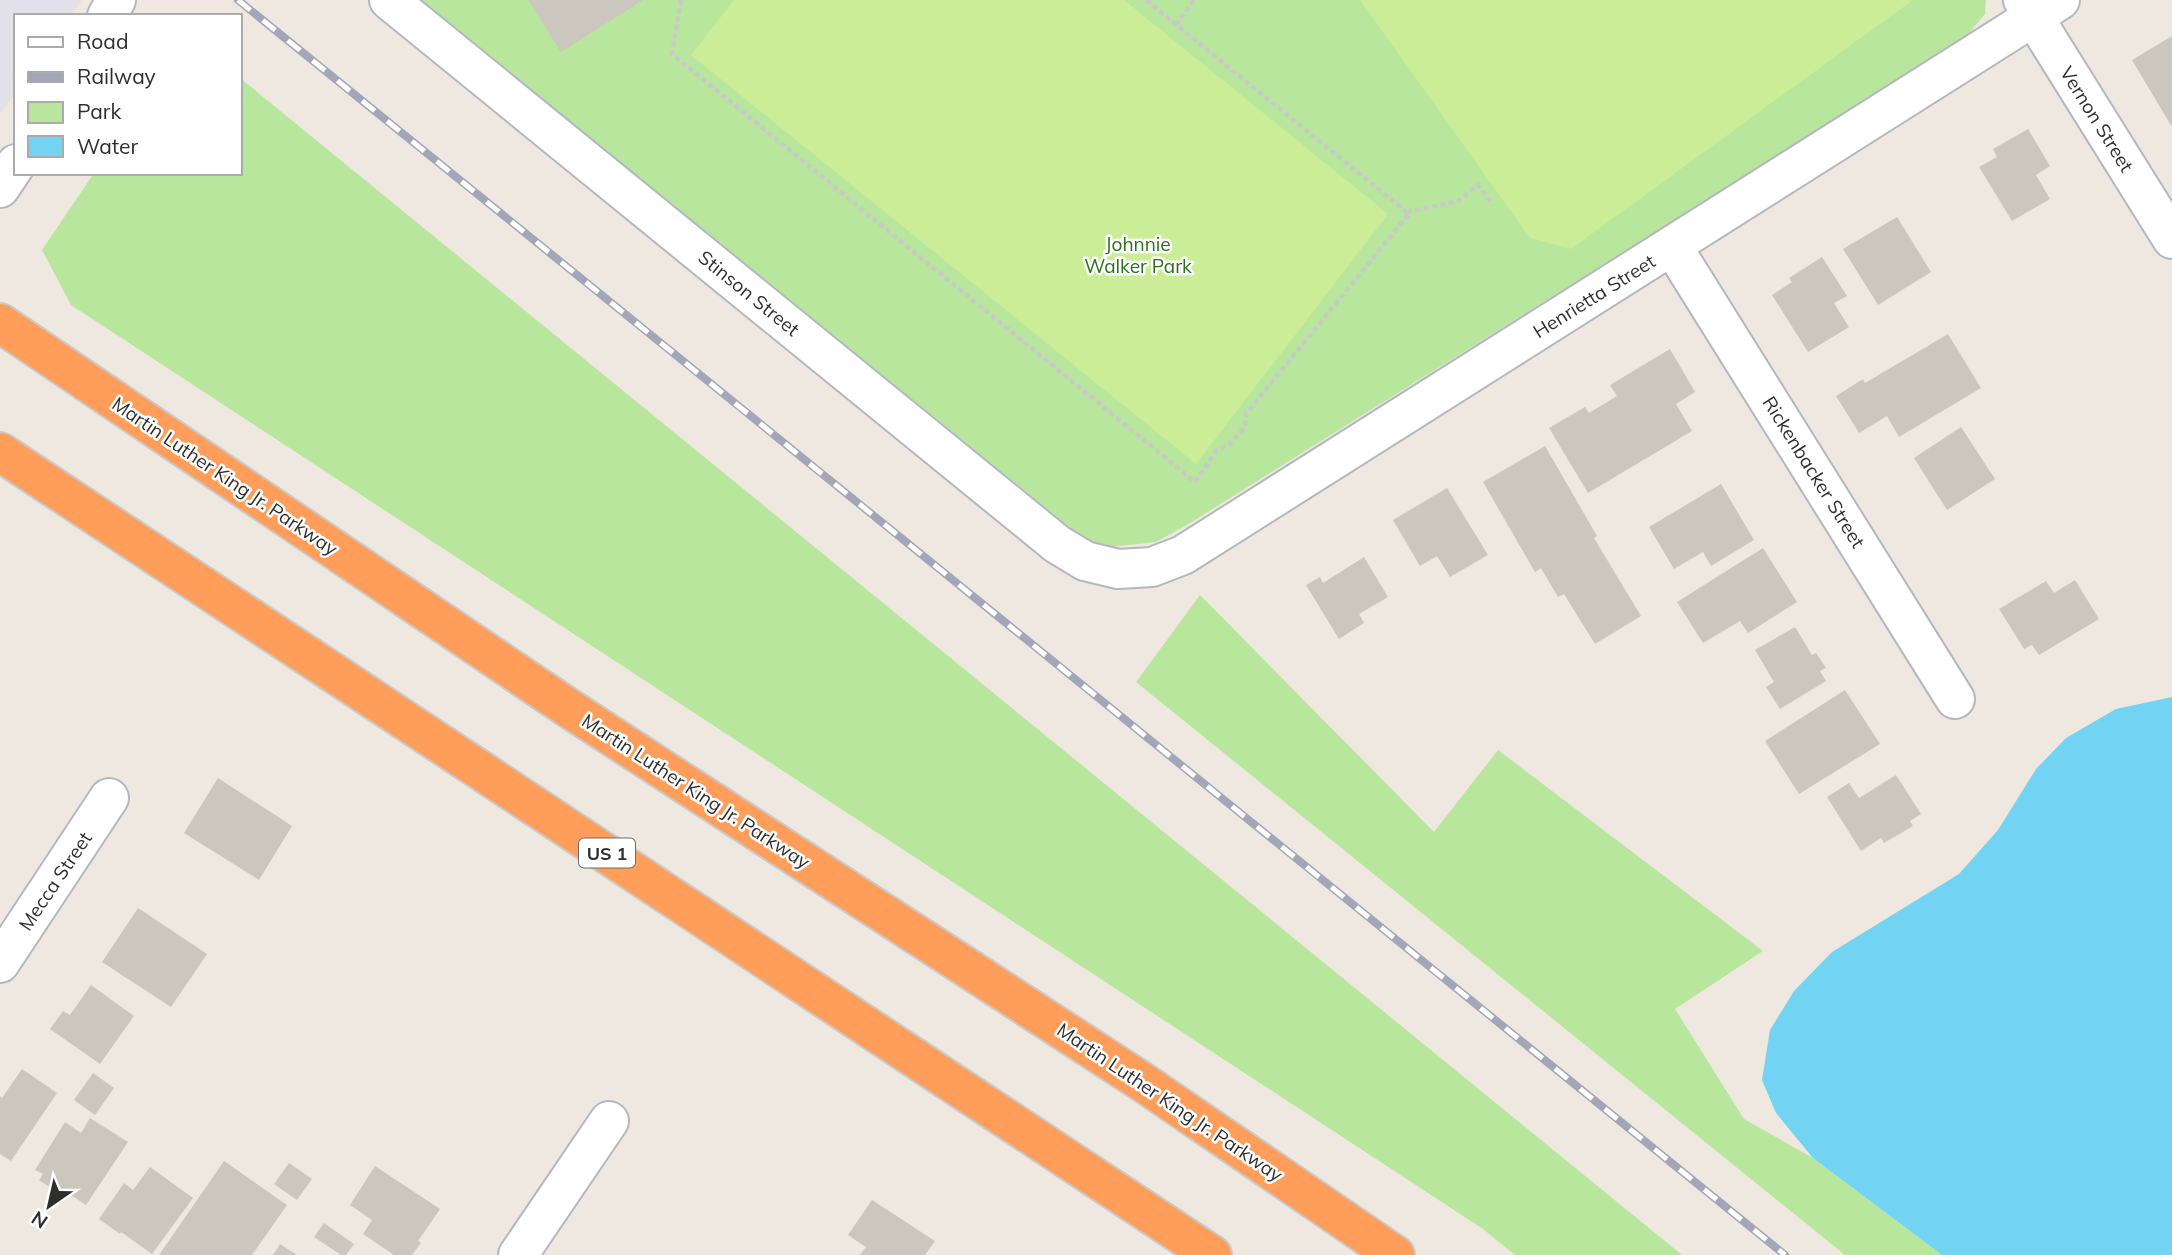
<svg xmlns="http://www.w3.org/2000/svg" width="2172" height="1255" viewBox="0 0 2172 1255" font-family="Mulish,sans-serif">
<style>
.industrial{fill:#e2e0e8}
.green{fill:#b7e69c}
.pitch{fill:#cbed98}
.water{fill:#73d3f2}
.building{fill:#cbc6be}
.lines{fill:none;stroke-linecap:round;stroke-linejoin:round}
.minor-casing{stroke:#b4b7c1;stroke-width:42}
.highway-casing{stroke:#c9c9c9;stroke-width:42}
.path{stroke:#c9c9c9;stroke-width:4.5;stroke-dasharray:5 3.5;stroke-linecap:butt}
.minor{stroke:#fff;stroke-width:38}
.highway{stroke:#ff9e5b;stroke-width:38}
.rail-casing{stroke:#a2a6b8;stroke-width:8}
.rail{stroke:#fff;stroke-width:5;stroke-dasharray:16;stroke-linecap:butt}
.labels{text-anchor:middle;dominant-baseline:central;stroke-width:5;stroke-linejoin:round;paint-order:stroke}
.shield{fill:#fff;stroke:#6d6d6d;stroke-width:2}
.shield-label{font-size:18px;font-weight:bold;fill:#2e2e2e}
.street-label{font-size:19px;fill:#2e2e2e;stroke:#fff}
.park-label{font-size:19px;fill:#2e6f1a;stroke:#fff}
</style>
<rect width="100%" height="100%" fill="#efe8e0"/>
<!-- industrial -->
<path class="industrial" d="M0,0H82L70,16H16V92L0,114Z"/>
<!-- green -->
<path class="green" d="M420,0H1986L1985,14L1965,38L1187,525L1156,542L1129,545L1106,547L1079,535Z
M240,78L1682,1255H1515L1483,1229L71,305L42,250L94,173H240Z
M1200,595L1434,832L1498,750L1763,951L1675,1009L1744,1119L1813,1158L1942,1255H1845L1136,682Z"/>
<!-- pitch -->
<path class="pitch" d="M734,0H1124L1388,214L1196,464L691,55Z
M1360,0H1913L1571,249L1530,238Z"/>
<!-- water -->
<path class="water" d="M2172,697V1255H1942L1813,1158L1776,1113L1762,1080L1770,1030L1794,991L1832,952L1959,874L1998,830L2036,769L2066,738L2116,709Z"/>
<!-- building -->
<path class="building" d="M528,0H643L561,52Z
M2172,36V127L2132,60Z
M2028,129L2050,166L2036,175L2050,199L2012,221L1979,167L1997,157L1993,149Z
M1897,217L1931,272L1878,305L1843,249Z
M1822,257L1847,296L1834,303L1849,327L1808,352L1772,295L1792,282L1789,278Z
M1948,334L1981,388L1899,437L1887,416L1859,433L1836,396L1863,379L1865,383Z
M1670,349L1695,392L1676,404L1692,431L1588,493L1549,428L1585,407L1589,413L1617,396L1610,385Z
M1961,427L1995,479L1947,510L1914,458Z
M1545,446L1597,536L1594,538L1641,616L1595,644L1564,594L1558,597L1541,568L1535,572L1483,482Z
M1721,484L1754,540L1711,566L1703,552L1674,569L1649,527Z
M1447,488L1488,555L1450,577L1437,556L1420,566L1393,520Z
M1763,548L1797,602L1748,633L1740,621L1703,643L1677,602Z
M1364,557L1388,597L1359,614L1364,623L1339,639L1306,585L1320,577L1323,583Z
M2075,580L2099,619L2039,655L2032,645L2024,649L1999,609L2046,581L2054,593Z
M1795,627L1812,655L1816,653L1826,668L1820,671L1826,681L1780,709L1766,687L1774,682L1755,650Z
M1845,690L1880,744L1799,794L1765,741Z
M1896,775L1921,814L1910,821L1913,826L1884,843L1881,838L1861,851L1827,797L1849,783L1859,798Z
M218,778L292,826L259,880L184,833Z
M138,908L207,954L171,1007L102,962Z
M91,985L134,1016L100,1064L50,1029L63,1011L70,1015Z
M22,1069L57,1093L11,1161L0,1154V1096L2,1098Z
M93,1073L114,1088L95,1115L74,1100Z
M90,1118L128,1142L86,1205L56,1185L54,1190L39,1180L43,1174L35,1170L65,1122L81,1133Z
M224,1161L287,1205L252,1255H159Z
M289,1163L312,1179L297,1200L274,1184Z
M375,1166L440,1209L418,1241L421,1243L412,1255H394L363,1234L372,1220L350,1205Z
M150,1167L193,1198L152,1254L121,1232L120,1234L99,1219L124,1183L133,1190Z
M872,1200L935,1241L925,1255H860L866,1247L848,1235Z
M324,1223L354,1244L346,1255H341L314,1237Z
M280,1244L297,1255H273Z"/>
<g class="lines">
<defs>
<path id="minor" d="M389,0L1057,544L1085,561L1118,569L1152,567L1183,555L2060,0
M2023,0L2172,239
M107,16L116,0
M0,188L16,164
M1672,246L1955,699
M0,963L109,798
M518,1255L609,1121"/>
<path id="highway" d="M0,323L570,709L1144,1083L1395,1255
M0,452L1212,1255"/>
</defs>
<!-- minor casing -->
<use href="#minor" class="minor-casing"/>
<!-- highway casing -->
<use href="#highway" class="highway-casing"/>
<!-- path -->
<path class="path" d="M681,0L672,54L1195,482L1217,450L1231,443L1245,427L1246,414L1409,214L1146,0
M1176,25L1194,0
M1407,212L1458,201L1478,185L1493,205"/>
<!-- minor -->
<use href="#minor" class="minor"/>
<!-- highway -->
<use href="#highway" class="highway"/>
<defs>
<path id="rail" d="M238,0L1785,1255"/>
</defs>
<!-- rail casing -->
<use href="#rail" class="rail-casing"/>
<!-- rail -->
<use href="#rail" class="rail"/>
</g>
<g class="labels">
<!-- shield labels -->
<rect class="shield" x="579" y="838.5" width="56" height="29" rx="5"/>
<g class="shield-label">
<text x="607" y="853">US 1</text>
</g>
<!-- street labels -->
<g class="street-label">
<text transform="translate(2097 119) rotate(58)">Vernon Street</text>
<text transform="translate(749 293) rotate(39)">Stinson Street</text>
<text transform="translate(1594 296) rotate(-32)">Henrietta Street</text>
<text transform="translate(1814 472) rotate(58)">Rickenbacker Street</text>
<text transform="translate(225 476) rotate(34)">Martin Luther King Jr. Parkway</text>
<text transform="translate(696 791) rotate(33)">Martin Luther King Jr. Parkway</text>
<text transform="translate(55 881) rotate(-56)">Mecca Street</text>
<text transform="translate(1170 1102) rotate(34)">Martin Luther King Jr. Parkway</text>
</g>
<!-- park labels -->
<g class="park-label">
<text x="1138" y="244">Johnnie<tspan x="1138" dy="22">Walker Park</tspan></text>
</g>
</g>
<!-- legend -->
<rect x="14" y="14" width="228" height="161" fill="#ffffff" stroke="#ababab" stroke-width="2"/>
<rect x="28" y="37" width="35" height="10" fill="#ffffff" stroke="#ababab" stroke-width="2"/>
<text x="77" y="49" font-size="21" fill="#2e2e2e">Road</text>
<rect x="28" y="72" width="35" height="10" fill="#a2a6b8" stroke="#ababab" stroke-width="2"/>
<text x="77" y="84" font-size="21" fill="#2e2e2e">Railway</text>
<rect x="28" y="102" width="35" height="21" fill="#b7e69c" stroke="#ababab" stroke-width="2"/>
<text x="77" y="119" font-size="21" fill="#2e2e2e">Park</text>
<rect x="28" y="136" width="35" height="21" fill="#73d3f2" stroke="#ababab" stroke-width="2"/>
<text x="77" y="154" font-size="21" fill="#2e2e2e">Water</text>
<!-- north arrow -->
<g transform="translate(49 1206) rotate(214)" stroke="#ffffff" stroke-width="5" paint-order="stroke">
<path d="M0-5L12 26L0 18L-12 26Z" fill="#2e2e2e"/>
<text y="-10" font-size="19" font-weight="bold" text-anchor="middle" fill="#2e2e2e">N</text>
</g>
</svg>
